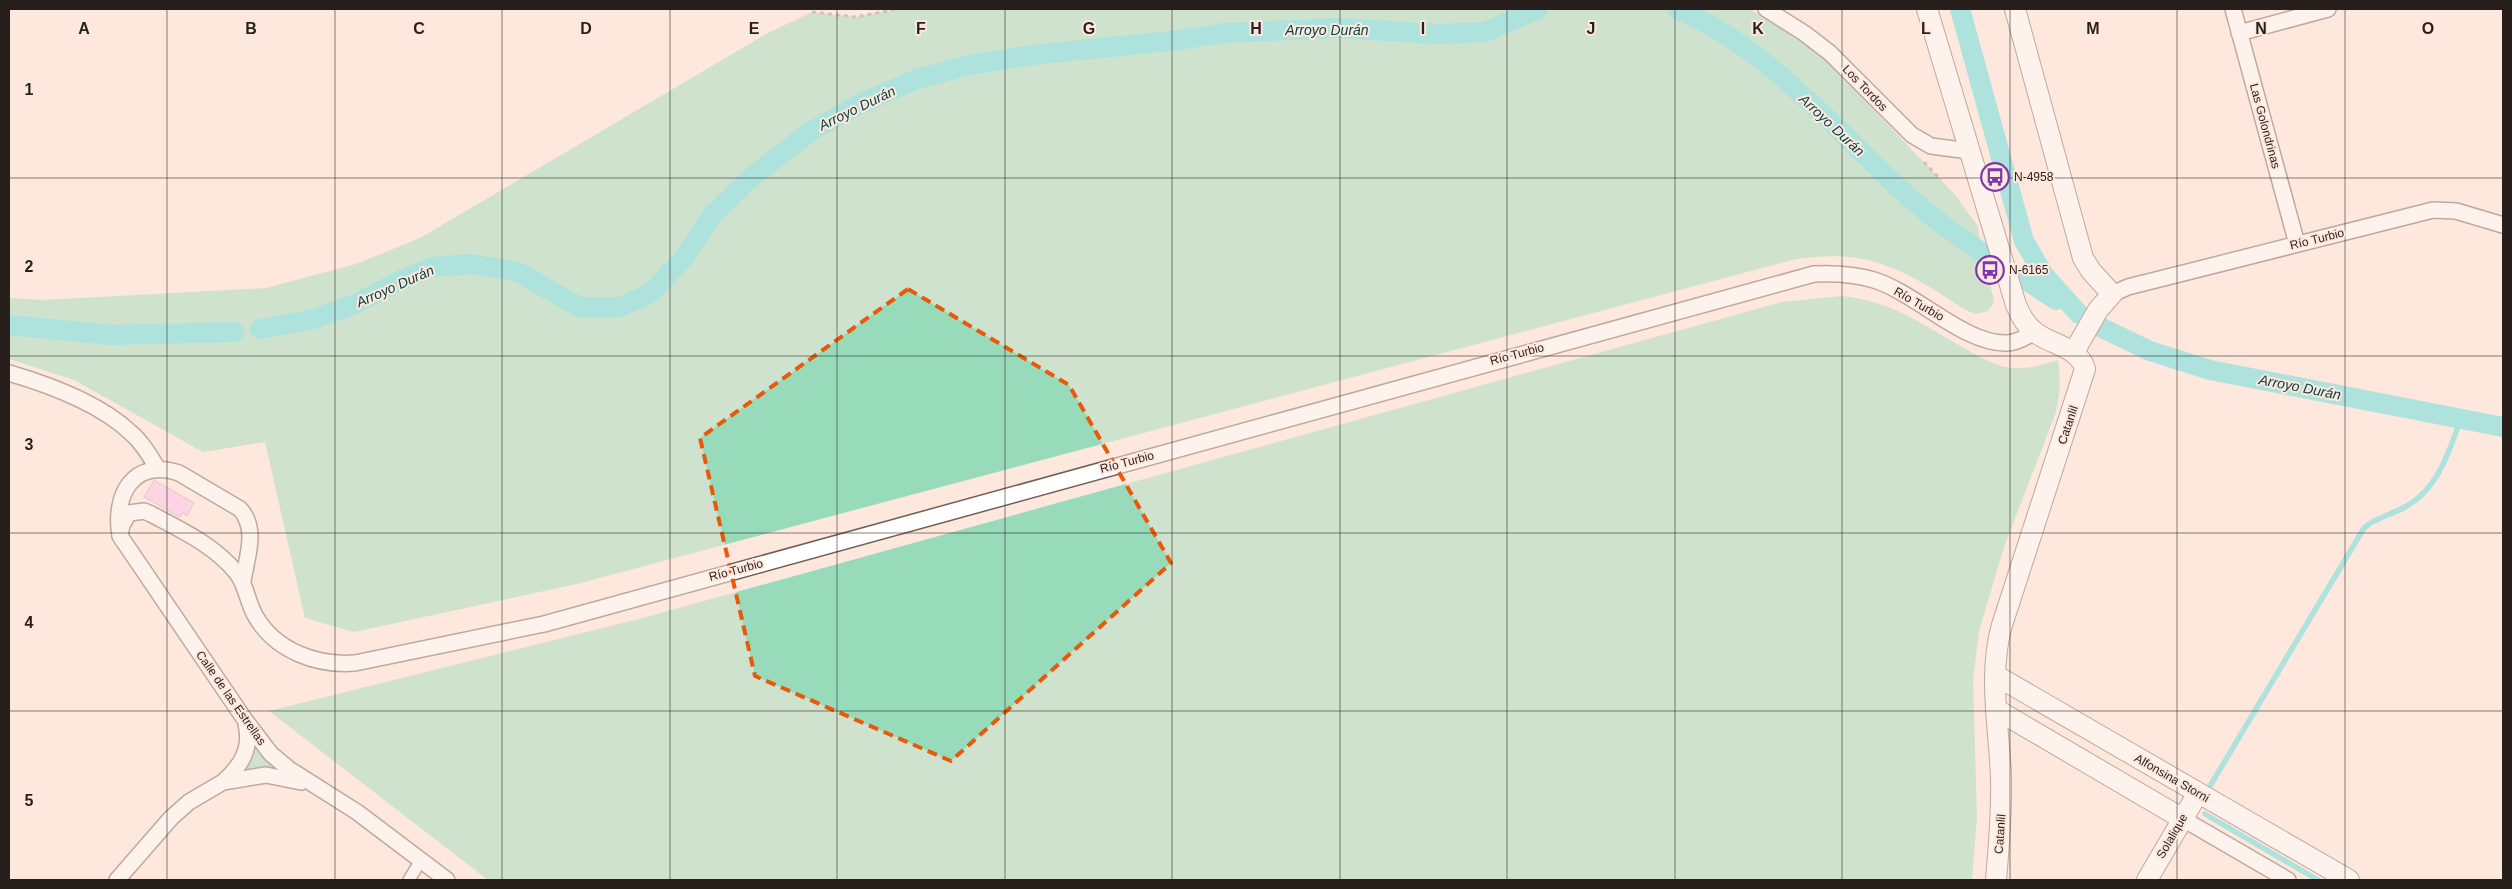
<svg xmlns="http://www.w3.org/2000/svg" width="2512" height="889" viewBox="0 0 2512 889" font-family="Helvetica,sans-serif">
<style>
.green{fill:#97dbba}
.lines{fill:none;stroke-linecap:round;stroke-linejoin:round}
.stream{stroke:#4fdcdd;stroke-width:5.5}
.canal{stroke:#4fdcdd;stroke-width:20}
.building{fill:#fdbdec;stroke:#bba7b5}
.pedestrian-casing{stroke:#725e55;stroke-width:14}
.minor-casing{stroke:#725e55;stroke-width:18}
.tertiary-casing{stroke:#725e55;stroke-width:22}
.path{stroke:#a29189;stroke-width:3;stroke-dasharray:4 4;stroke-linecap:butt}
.pedestrian{stroke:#fff;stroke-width:11}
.minor{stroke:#fff;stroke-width:15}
.tertiary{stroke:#fff;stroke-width:20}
.marked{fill:none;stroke:#e8590c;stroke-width:4;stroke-dasharray:10 6;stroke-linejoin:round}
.grid{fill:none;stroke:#271f1b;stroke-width:1;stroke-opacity:0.55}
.labels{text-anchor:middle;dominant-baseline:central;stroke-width:4;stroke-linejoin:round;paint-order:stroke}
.street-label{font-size:12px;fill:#271f1b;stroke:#fee7dc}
.poi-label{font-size:12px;fill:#271f1b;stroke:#fee7dc;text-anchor:start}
.water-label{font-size:14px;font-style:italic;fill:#024546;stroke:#fee7dc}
.grid-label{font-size:16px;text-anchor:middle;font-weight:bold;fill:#271f1b;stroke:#fee7dc;stroke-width:4;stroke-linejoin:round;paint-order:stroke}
</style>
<rect width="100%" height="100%" fill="#fee7dc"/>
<!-- green -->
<path class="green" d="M898,9H1750L1806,44L1832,66L1956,196L1977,225L1994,302L1988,311L1975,314C1958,307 1944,295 1928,286C1880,258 1847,251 1792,260L577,584L354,632L305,618L265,442L203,452L74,380L9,359V298L43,300L266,288L356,264L420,238L768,33L812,12L856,17Z
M1841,296C1889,301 1916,320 1957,344C1972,352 1988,363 2005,367C2023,371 2041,365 2058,360C2061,380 2060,396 2055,415L2004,547L1979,631L1973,680L1977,817L1972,880H488L269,711L639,619L1782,302Z
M255,746L280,771L237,773Z"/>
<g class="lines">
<!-- stream -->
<path class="stream" d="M2210,786L2364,528C2376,517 2391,515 2405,507C2438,489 2449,452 2461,418
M2205,814L2318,880"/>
<!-- canal -->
<path class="canal" d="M1677,9C1770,48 1837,133 1911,199C1933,218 1956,235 1980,251
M1960,9L2024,241L2044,275L2079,314
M2024,279L2056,300
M9,325L111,335L234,332
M2102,328L2150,351L2210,370L2503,427
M260,329L314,319L355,304L401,280L433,267L470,264L518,272L579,307H620L651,293L683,259L712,215L754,175L811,131L858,105L917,79L969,65L1032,55L1180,40L1223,33L1339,28L1437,34L1485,32L1538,9"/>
</g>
<!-- building -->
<path class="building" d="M154,480L194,503L187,516L182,513L180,517L144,497Z"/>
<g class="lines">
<defs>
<path id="pedestrian" d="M409,880L421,860"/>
<path id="minor" d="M1766,9L1804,33L1830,53L1912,135L1931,146L1969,151
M2233,9L2297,244
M2239,33L2328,9
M2112,294L2128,287L2433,210L2456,211L2503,225
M9,373C50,385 99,403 130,432C142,442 150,456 158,469
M120,536L122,525L129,513L144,511L151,514C181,530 214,545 236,572C247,585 247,603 256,617C276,651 317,666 355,663L544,624L1814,274C1834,273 1854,274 1874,280C1916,293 1964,344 2006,343C2016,343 2025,338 2034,332
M243,581C247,556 258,529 240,509L179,473C133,458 113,495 120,536L245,720L271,754L289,769L357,812L447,880
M246,724C252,749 241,766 223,782L266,775L301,782
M2183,819L2288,880
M117,880L171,818L189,802L223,782"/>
<path id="tertiary" d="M1927,9L2016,305C2021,316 2026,326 2036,333C2052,345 2079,347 2085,369L2002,625C1988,674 1999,727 2001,777C2002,812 1999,846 1996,880
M2015,9L2083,258L2091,271L2112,294L2098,310L2074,352
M1995,675L2349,880
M1997,710L2183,819
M2147,880L2198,793"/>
</defs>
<!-- pedestrian casing -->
<use href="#pedestrian" class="pedestrian-casing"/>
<!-- minor casing -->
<use href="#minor" class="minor-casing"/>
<!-- tertiary casing -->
<use href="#tertiary" class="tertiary-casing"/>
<!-- path -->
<path class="path" d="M812,12L856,17L898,9
M1924,162L1941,180"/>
<!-- pedestrian -->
<use href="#pedestrian" class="pedestrian"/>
<!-- minor -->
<use href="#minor" class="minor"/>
<!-- tertiary -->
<use href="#tertiary" class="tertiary"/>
</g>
<!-- marked area -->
<path d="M0 0H2512V889H0ZM908,289L1069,385L1171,563L951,761L755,676L700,438Z" fill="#fee7dc" fill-opacity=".55" fill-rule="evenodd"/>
<path class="marked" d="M908,289L1069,385L1171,563L951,761L755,676L700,438Z"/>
<!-- grid -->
<path class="grid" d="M167,9V880M335,9V880M502,9V880M670,9V880M837,9V880M1005,9V880M1172,9V880M1340,9V880M1507,9V880M1675,9V880M1842,9V880M2010,9V880M2177,9V880M2345,9V880M9,178H2503M9,356H2503M9,533H2503M9,711H2503"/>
<!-- icons -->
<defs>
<symbol id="bus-ring" viewBox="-11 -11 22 22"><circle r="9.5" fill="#fee7dc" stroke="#7a38ac" stroke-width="1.5"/><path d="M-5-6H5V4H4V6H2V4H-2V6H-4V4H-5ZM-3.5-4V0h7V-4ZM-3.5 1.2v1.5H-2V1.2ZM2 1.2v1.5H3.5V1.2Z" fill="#7a38ac"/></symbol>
</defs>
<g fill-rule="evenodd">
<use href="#bus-ring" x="1979" y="161" width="32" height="32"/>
<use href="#bus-ring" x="1974" y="254" width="32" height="32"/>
</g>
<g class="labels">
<!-- street labels -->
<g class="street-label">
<text transform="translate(1865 88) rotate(46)">Los Tordos</text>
<text transform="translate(2265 126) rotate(75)">Las Golondrinas</text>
<text transform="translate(2317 239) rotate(-14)">Río Turbio</text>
<text transform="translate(1919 304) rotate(30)">Río Turbio</text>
<text transform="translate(1517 354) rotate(-15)">Río Turbio</text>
<text transform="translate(2068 425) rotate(-72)">Catanlil</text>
<text transform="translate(1127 462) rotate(-15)">Río Turbio</text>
<text transform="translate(736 570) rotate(-15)">Río Turbio</text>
<text transform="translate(231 698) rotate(55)">Calle de las Estrellas</text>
<text transform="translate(2172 778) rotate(30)">Alfonsina Storni</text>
<text transform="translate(2000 834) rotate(-86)">Catanlil</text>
<text transform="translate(2172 836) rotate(-60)">Solalique</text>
</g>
<!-- poi labels -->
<g class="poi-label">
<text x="2014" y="177">N-4958</text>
<text x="2009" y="270">N-6165</text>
</g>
<!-- water labels -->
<g class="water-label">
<text x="1327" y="30">Arroyo Durán</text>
<text transform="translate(857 108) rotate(-26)">Arroyo Durán</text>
<text transform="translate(1832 125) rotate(43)">Arroyo Durán</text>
<text transform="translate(395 286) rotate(-24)">Arroyo Durán</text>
<text transform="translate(2300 387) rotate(11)">Arroyo Durán</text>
</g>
</g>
<g class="grid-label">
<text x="84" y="34">A</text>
<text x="251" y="34">B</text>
<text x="419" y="34">C</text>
<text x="586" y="34">D</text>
<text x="754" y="34">E</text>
<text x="921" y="34">F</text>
<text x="1089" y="34">G</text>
<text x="1256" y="34">H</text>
<text x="1423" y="34">I</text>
<text x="1591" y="34">J</text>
<text x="1758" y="34">K</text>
<text x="1926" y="34">L</text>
<text x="2093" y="34">M</text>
<text x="2261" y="34">N</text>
<text x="2428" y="34">O</text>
<text x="29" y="95">1</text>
<text x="29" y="272">2</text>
<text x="29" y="450">3</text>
<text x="29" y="628">4</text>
<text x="29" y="806">5</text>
</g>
<!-- border -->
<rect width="2512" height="889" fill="none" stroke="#271f1b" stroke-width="20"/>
</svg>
